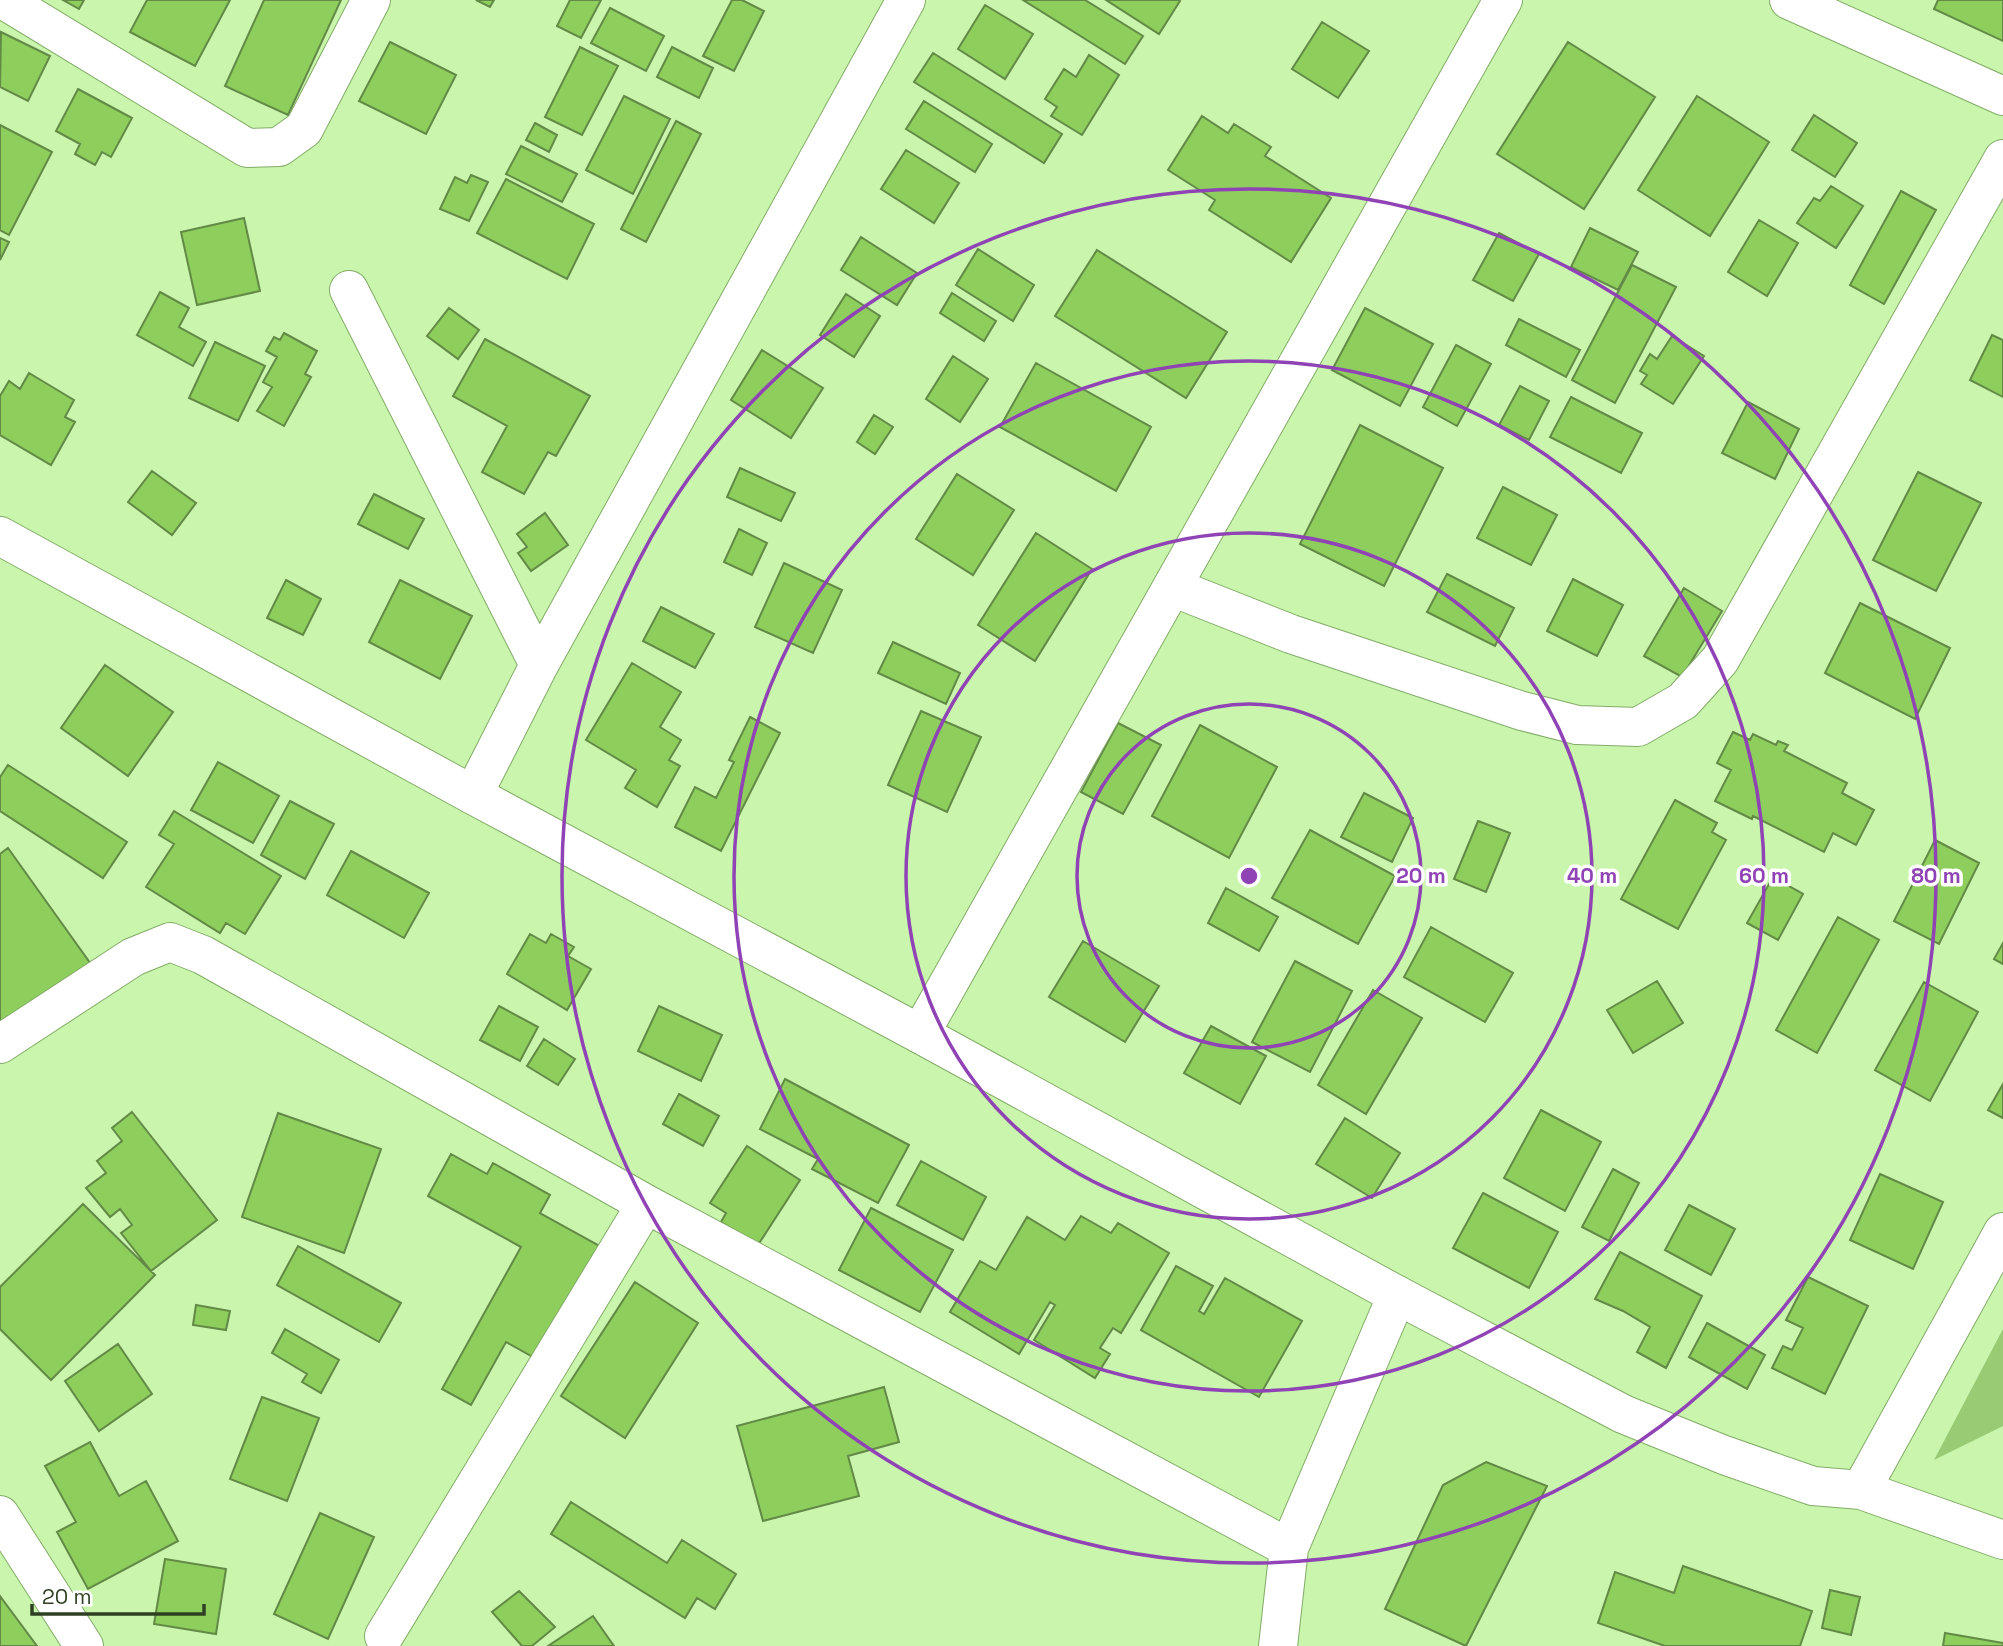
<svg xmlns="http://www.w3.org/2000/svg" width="2003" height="1646" viewBox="0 0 2003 1646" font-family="'Space Grotesk',sans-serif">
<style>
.green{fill:#98cb74}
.building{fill:#8ece5d;stroke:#628946;stroke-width:2}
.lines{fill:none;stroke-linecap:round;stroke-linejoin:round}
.minor-casing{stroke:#83ac67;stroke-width:40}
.tertiary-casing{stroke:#83ac67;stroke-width:40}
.minor{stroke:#fff;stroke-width:38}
.tertiary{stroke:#fff;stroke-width:38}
.ring{fill:none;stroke:#9043b4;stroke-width:3.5}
.centre{fill:#9043b4;stroke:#fff;stroke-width:3.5}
.ring-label{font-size:21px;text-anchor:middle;font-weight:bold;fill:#9043b4;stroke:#fff;stroke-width:7;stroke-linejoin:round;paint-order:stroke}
</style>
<rect width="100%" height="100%" fill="#c9f5ad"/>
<!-- green -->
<path class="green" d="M2003,1329V1426L1934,1460Z"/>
<!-- building -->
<path class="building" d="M63,0H84L79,9Z
M147,0H230L195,66L130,32Z
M264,0H341L288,115L225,86Z
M476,0H494L490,7Z
M570,0H601L581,38L557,26Z
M732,0H742L764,11L734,71L703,56Z
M1023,0H1085L1143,36L1125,64Z
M1106,0H1179L1180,1L1159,34Z
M1938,0H2003V41L1934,9Z
M985,5L1033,34L1005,79L958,49Z
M610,8L664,36L646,71L591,43Z
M1322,22L1369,51L1338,98L1292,69Z
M1,32L50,56L28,101L0,87Z
M390,42L456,75L426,134L359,101Z
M1568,42L1655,97L1584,209L1497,154Z
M580,47L618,66L582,135L545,117Z
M672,47L713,68L699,98L657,77Z
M933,53L1062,134L1044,163L914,82Z
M1089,55L1119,75L1082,135L1051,116L1057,107L1045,99L1064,69L1076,77Z
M78,89L132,118L111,157L102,152L95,165L75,154L80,144L56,131Z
M624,96L670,119L633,194L586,170Z
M1697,96L1769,142L1710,236L1638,190Z
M924,101L992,144L975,172L906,129Z
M1814,115L1857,143L1835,177L1792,150Z
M1202,116L1228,133L1234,124L1271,147L1265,156L1331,198L1291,262L1209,210L1215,200L1168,170Z
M676,121L701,134L646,242L621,229Z
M535,123L557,135L549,152L526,140Z
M0,125L52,152L9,235L0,230Z
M521,146L577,174L562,202L506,174Z
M906,150L959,183L934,223L881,189Z
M471,175L488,182L469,221L440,209L455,177L467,183Z
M506,179L594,224L567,279L477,233Z
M1831,186L1863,206L1836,248L1797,223L1814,198L1820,201Z
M1901,191L1936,210L1884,304L1850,285Z
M244,218L260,291L197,305L181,232Z
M1759,220L1798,243L1767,296L1728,272Z
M1590,228L1638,252L1618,290L1571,267Z
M1499,233L1539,254L1513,301L1473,280Z
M861,237L917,273L897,305L841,270Z
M0,238L9,242L0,260Z
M978,249L1034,285L1013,321L956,285Z
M1097,250L1227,332L1186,398L1055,316Z
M1632,265L1676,287L1615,403L1572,380Z
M160,292L189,308L179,327L206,342L193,366L137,335Z
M952,293L996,321L984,341L940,313Z
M846,294L880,316L854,357L820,335Z
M449,308L479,330L458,359L427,336Z
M1365,308L1433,344L1400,406L1332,370Z
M1519,319L1580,350L1566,377L1506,345Z
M284,333L317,351L305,374L311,377L284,426L257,411L272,387L263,382L277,357L266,351L274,337L280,340Z
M1992,335L2003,340V397L1970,380Z
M1672,336L1704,356L1673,404L1641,384L1647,375L1640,371L1650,354L1657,359Z
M485,339L590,396L556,456L548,452L524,494L482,472L507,426L453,396Z
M215,342L265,366L238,421L189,398Z
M1456,345L1491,364L1457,426L1423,407Z
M762,350L823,388L791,438L731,400Z
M953,356L988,379L960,422L926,399Z
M1036,363L1151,427L1116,491L1000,427Z
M29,373L74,400L65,417L75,422L51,465L0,435V396L9,381L20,389Z
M1520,386L1549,401L1529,440L1499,425Z
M1571,397L1642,433L1621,473L1550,437Z
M1748,402L1799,429L1775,479L1722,453Z
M874,415L893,427L875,454L857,442Z
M1360,425L1443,468L1384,586L1300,544Z
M740,468L795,493L781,521L727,497Z
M152,471L196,503L172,535L128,502Z
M1918,472L1981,503L1936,591L1873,560Z
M957,474L1014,510L973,575L916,539Z
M1503,487L1557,515L1531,565L1477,538Z
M374,494L424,519L408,549L358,524Z
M545,513L568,545L531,571L518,553L527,547L517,534Z
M739,529L767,543L752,575L724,562Z
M1036,533L1092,569L1035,661L978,625Z
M784,563L842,590L813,653L755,627Z
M1447,574L1514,608L1495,646L1427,612Z
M1573,579L1623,605L1597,656L1547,631Z
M286,580L321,599L303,635L267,618Z
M400,580L472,616L440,679L369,642Z
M1684,588L1722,611L1682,677L1644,656Z
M1860,603L1950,648L1915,719L1825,673Z
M661,607L714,634L695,668L643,641Z
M893,642L960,673L946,704L878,673Z
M632,663L681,692L660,727L681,740L669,760L680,766L657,807L625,788L636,770L586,740Z
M105,665L173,712L128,776L61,728Z
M921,711L981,737L947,812L888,785Z
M750,717L780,733L721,851L675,827L695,787L716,798L734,762L729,760Z
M1118,723L1161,745L1123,814L1081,792Z
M1200,725L1277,767L1229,858L1152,816Z
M1733,732L1750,740L1753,734L1776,745L1778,741L1788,745L1784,751L1847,783L1842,793L1874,810L1856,845L1833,833L1824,852L1753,816L1752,819L1715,801L1731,770L1717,763Z
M218,762L279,796L253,843L191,810Z
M8,765L127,842L103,878L0,811V777Z
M1364,793L1413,818L1392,862L1341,837Z
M1675,800L1717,823L1712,832L1726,840L1678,929L1621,899Z
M290,801L334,824L305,879L261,855Z
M174,811L281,876L245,934L226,923L220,933L146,887L174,844L159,835Z
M1478,821L1510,833L1486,892L1454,879Z
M1310,830L1395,876L1358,944L1272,898Z
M1935,840L1979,863L1939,944L1894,921Z
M8,848L93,967L0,1032V854Z
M351,851L429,893L404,938L327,895Z
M1773,877L1803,894L1778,940L1747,923Z
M1226,888L1278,917L1259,951L1208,923Z
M1838,917L1879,940L1817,1053L1776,1030Z
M1431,927L1513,973L1485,1022L1404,977Z
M530,934L546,943L551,934L574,947L568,956L591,969L567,1010L507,974Z
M1083,941L1159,986L1125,1042L1049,997Z
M2003,943V964L1994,959Z
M1295,961L1352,991L1310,1072L1252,1042Z
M1657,981L1683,1023L1633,1053L1607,1010Z
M1924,982L1978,1012L1930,1101L1875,1070Z
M1373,990L1422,1018L1366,1114L1318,1085Z
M499,1006L538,1027L520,1061L480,1040Z
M659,1006L722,1035L701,1081L638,1051Z
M1211,1026L1266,1056L1240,1104L1184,1073Z
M544,1039L575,1059L558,1085L527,1066Z
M785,1079L909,1145L878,1203L812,1169L818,1159L760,1129Z
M2003,1084V1118L1988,1110Z
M679,1094L719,1116L703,1146L663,1124Z
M1541,1110L1601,1142L1565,1211L1504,1178Z
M132,1112L217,1220L151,1271L121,1233L132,1225L120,1209L110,1217L86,1188L106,1173L97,1161L122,1141L112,1128Z
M278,1113L381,1149L344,1253L242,1217Z
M1345,1118L1400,1153L1372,1198L1316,1164Z
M747,1146L800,1180L758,1245L721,1222L726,1213L710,1203Z
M451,1154L487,1174L493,1163L550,1195L540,1213L603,1248L540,1361L506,1342L471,1405L442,1389L521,1247L428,1196Z
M921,1161L986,1197L963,1240L897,1205Z
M1613,1169L1639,1183L1609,1241L1582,1227Z
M1880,1174L1943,1202L1913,1269L1850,1240Z
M1483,1193L1558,1232L1529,1288L1453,1248Z
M83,1204L155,1275L51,1380L0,1329V1287Z
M1689,1205L1735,1229L1711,1275L1665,1250Z
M871,1208L953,1250L920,1312L839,1270Z
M1081,1216L1111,1233L1118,1223L1169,1253L1121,1333L1113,1328L1100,1348L1110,1354L1095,1378L1034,1340L1055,1305L1050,1302L1019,1354L950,1312L980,1261L996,1270L1027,1217L1065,1240Z
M298,1246L401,1303L379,1342L277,1285Z
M1620,1252L1702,1296L1666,1368L1637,1352L1650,1327L1623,1311L1595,1299Z
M1176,1266L1213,1286L1199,1311L1204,1314L1225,1278L1302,1321L1259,1397L1141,1330Z
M1808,1277L1868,1306L1825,1394L1772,1368L1783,1346L1792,1350L1803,1328L1786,1320Z
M635,1282L698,1323L625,1438L561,1396Z
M196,1305L230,1311L226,1330L193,1325Z
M1707,1323L1765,1355L1747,1389L1689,1357Z
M285,1329L339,1360L321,1393L302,1382L307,1374L272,1353Z
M118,1344L152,1394L99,1431L65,1381Z
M884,1387L899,1442L848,1456L859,1496L763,1521L737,1426Z
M262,1397L319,1418L287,1501L230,1479Z
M90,1442L119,1496L146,1481L178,1541L88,1589L57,1532L76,1522L45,1466Z
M1486,1462L1547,1486L1466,1646L1385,1609L1443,1485Z
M571,1502L667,1563L682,1540L736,1574L715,1609L697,1598L685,1618L551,1534Z
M320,1513L374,1537L328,1639L274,1614Z
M165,1559L226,1569L216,1634L154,1624Z
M1683,1566L1812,1611L1800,1646H1665L1598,1623L1615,1572L1674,1593Z
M1830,1590L1860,1597L1851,1635L1822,1628Z
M519,1591L555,1627L532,1646H522L492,1612Z
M0,1596L37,1646H0Z
M593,1616L614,1646H548Z
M1945,1633L2003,1643V1646H1943Z"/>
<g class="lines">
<defs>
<path id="minor" d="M4,0L247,148L279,147L304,129L371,0
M1789,0L2003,96
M349,290L539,665
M1172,587L1291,634L1522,711L1577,725L1638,727L1683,701L1720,660L2003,159
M473,795L539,665L906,0
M920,1034L1503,0
M0,1044L133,957L170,942L203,955L646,1204L1289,1548
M0,1515L84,1646
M384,1636L646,1204
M1278,1646L1289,1548L1397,1295"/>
<path id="tertiary" d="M0,536L473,795L920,1034L1397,1295L1623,1414L1724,1455L1813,1486L1861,1490L2003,1540
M1861,1490L2003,1232"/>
</defs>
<!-- minor casing -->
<use href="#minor" class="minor-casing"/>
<!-- tertiary casing -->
<use href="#tertiary" class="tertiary-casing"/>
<!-- minor -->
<use href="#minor" class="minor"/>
<!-- tertiary -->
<use href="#tertiary" class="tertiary"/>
</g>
<!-- distance rings -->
<g class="ring">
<circle cx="1249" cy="876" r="172"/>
<circle cx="1249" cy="876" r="343"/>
<circle cx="1249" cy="876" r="515"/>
<circle cx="1249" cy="876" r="687"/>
</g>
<circle cx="1249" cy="876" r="10" class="centre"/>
<g class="ring-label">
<text x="1421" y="883">20 m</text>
<text x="1592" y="883">40 m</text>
<text x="1764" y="883">60 m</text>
<text x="1936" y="883">80 m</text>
</g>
<!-- scale -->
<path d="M32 1604v10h172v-10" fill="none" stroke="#2e3f22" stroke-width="3.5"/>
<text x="42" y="1604" font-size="21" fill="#2e3f22" stroke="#ffffff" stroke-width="5" paint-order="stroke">20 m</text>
</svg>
